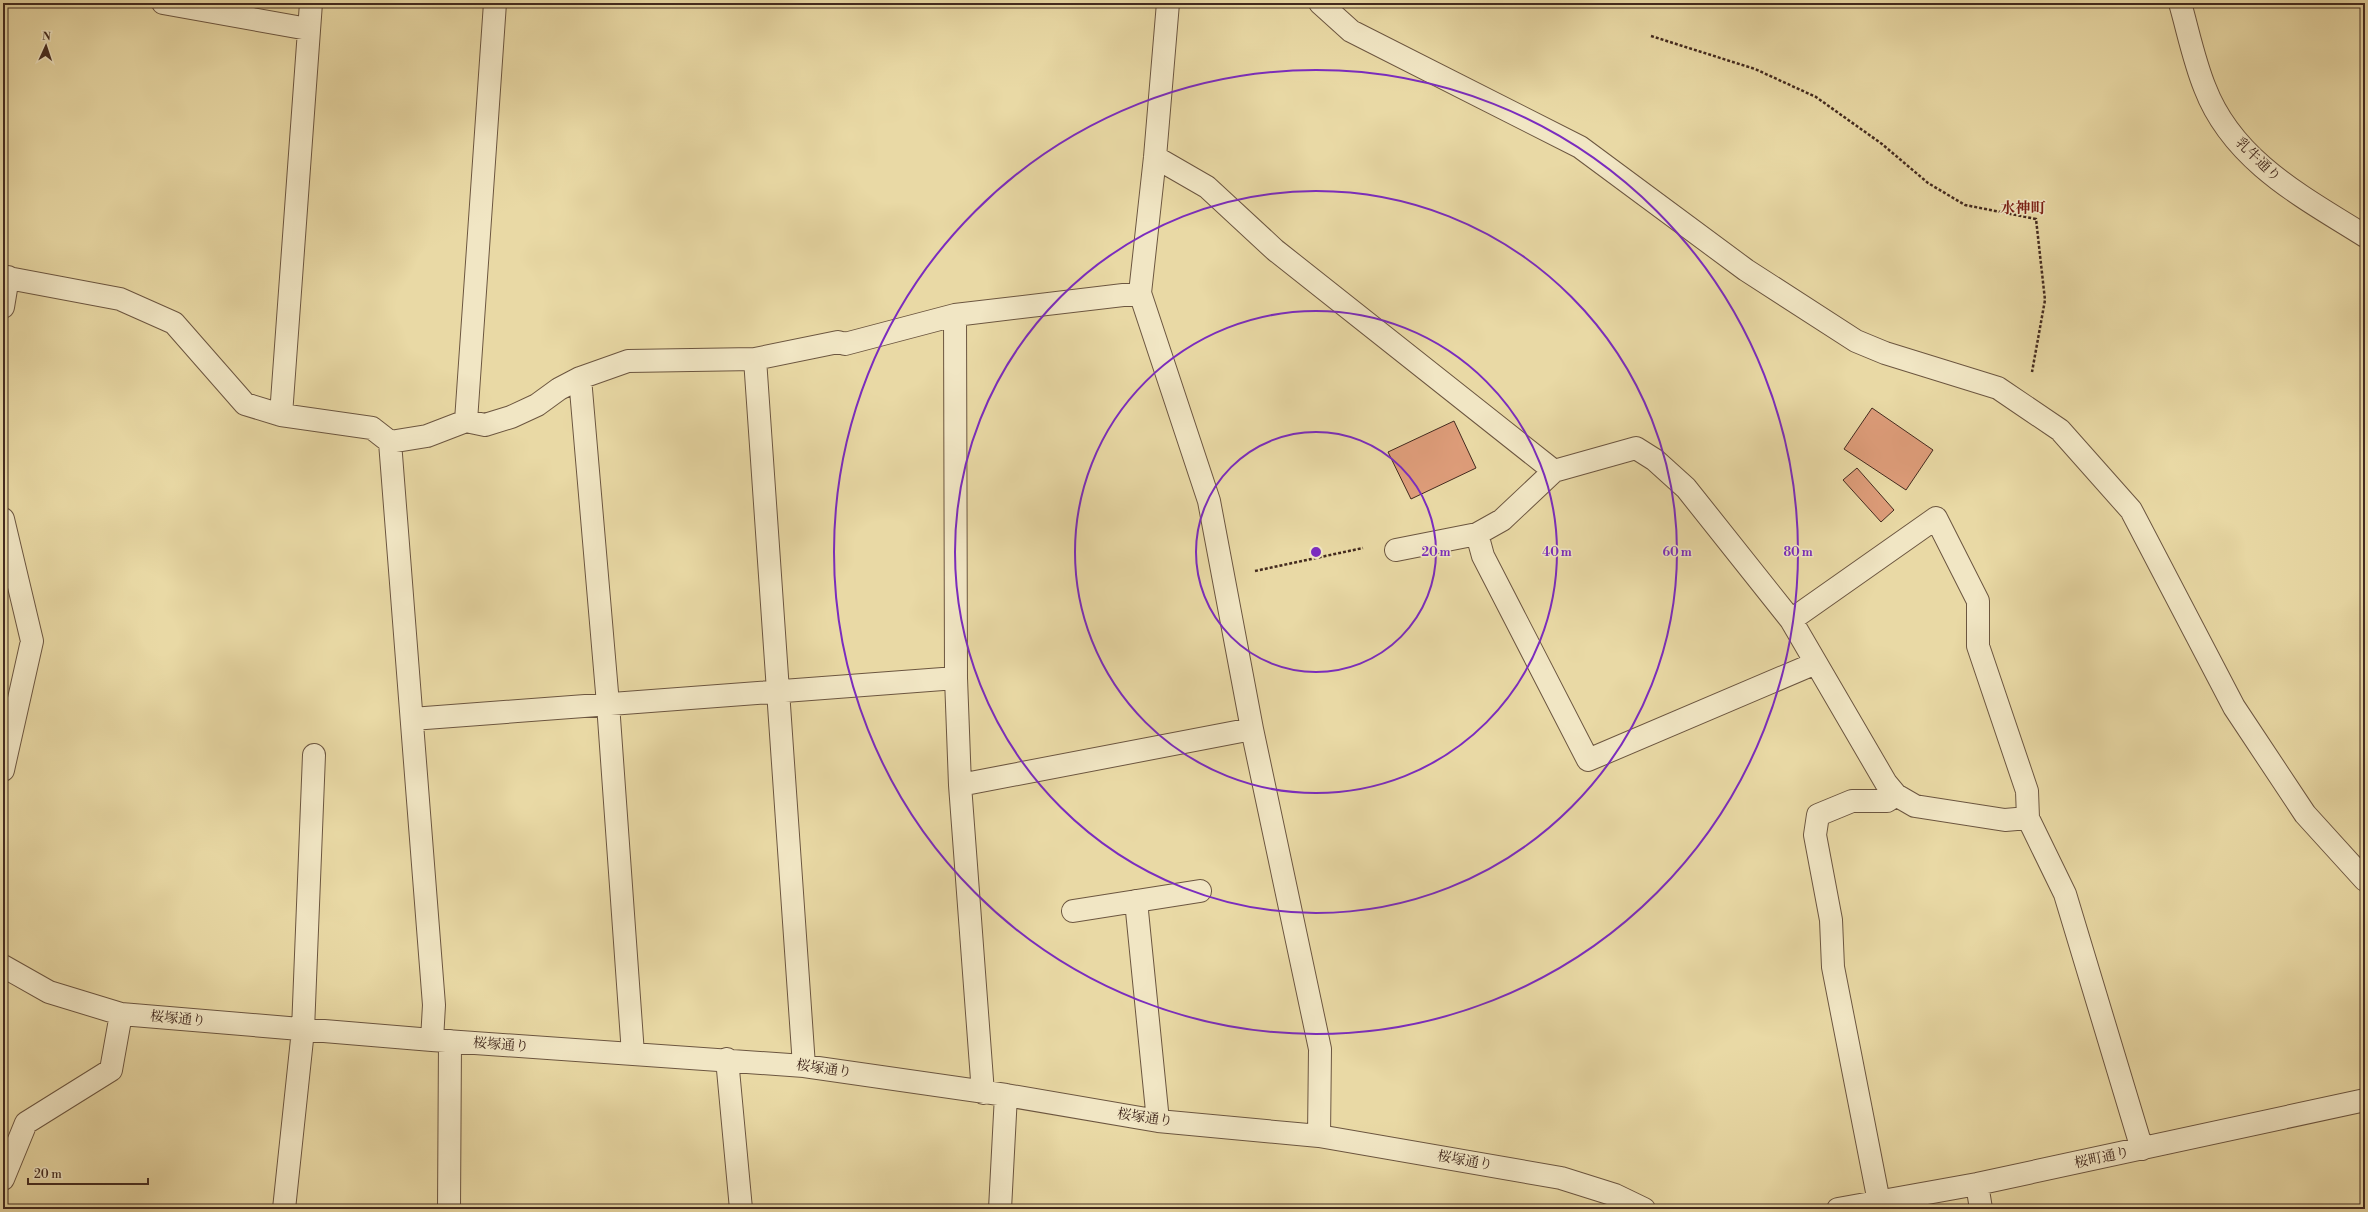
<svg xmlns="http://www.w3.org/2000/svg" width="2368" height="1212" viewBox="0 0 2368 1212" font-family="'Libre Bodoni','Noto Serif JP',serif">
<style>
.building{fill:#dd9c79;stroke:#432a1f}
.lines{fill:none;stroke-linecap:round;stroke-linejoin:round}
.minor-casing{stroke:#6c5640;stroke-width:24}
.path{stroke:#432a1f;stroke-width:2.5;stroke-dasharray:3 2;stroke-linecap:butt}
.minor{stroke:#f1e6c4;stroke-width:22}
.ring{fill:none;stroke:#7b2cbf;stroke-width:2}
.labels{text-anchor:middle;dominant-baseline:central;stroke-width:3;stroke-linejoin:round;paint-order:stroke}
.street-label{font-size:14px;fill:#432a1f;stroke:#f1e6c4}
.neighbourhood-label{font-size:15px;font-weight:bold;fill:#7a1f14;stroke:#f1e6c4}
.centre{fill:#7b2cbf;stroke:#f1e6c4;stroke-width:2}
.ring-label{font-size:12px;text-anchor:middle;font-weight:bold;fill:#7b2cbf;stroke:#f1e6c4;stroke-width:3;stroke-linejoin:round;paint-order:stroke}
</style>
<rect width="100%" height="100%" fill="#e9d9a5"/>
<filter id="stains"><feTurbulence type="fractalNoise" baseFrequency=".005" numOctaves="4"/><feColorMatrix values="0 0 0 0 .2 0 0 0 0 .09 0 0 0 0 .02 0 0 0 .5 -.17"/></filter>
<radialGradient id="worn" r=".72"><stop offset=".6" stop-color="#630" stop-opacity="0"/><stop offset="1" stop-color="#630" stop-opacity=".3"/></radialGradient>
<!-- building -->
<path class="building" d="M1872,408L1933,450L1906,490L1844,449Z
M1454,421L1476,468L1411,499L1388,452Z
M1857,468L1894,510L1881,522L1843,480Z"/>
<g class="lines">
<defs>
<path id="minor" d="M163,3L308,29
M311,3L281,415L372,428L390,442L427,436L466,421L495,3
M1168,3L1155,157L1140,293L1209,501L1252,729L1320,1049L1319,1136
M1320,3L1351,31L1580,147L1746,270L1856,341L1885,353L1998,388L2060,430L2131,510L2234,707L2305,814L2365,880
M2180,3C2188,31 2194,61 2205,88C2233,161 2303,197 2365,236
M1155,157L1207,187L1275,250L1554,471
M3,277L120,299L174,323L245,404L281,415
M3,307L8,277
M955,315L956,678L960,785L983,1093
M755,359L804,1066
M580,378L608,704L633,1054
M466,421L485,425L511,417L537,405L559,389L580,378L628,361L755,359L838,342L845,344L955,315L1140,293
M390,442L434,1005L432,1040
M3,519L32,641L3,770
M1477,534L1483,556L1588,760L1816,663
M1396,550L1477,534L1502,520L1554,471L1636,448L1655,460L1686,488L1791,620L1886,783L1896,795L1915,806L2005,820L2028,818
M1791,620L1936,518L1978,601V646L2027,791L2028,818L2065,894L2142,1149
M412,719L956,678
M960,785L1252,729
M1136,901L1158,1121
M1073,911L1200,891
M3,966L49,992L121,1014L432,1040L804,1066L1006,1095L1158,1121L1319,1136L1561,1178L1615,1195L1644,1209
M727,1059L741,1209
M3,1179L26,1123L111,1070L121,1014
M1977,1184L1981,1209
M1879,1202L1833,967L1831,920L1815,835L1818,815L1852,801H1887L1896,795
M284,1209L303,1030L314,755
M449,1209L450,1041
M1000,1209L1006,1095
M1838,1209L1977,1184L2365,1100"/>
</defs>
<!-- minor casing -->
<use href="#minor" class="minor-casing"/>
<!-- path -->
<path class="path" d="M1651,36L1755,69L1816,97L1882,144L1928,183L1965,205L2036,219L2045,300L2032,372
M1255,571L1363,548"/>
<!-- minor -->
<use href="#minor" class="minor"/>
</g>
<!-- distance rings -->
<g class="ring">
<circle cx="1316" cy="552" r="120"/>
<circle cx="1316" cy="552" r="241"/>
<circle cx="1316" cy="552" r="361"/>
<circle cx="1316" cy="552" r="482"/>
</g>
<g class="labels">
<!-- street labels -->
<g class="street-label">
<text transform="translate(2258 160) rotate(44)">乳牛通り</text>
<text transform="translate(178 1019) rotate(5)">桜塚通り</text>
<text transform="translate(501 1045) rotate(4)">桜塚通り</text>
<text transform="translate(824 1069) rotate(8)">桜塚通り</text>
<text transform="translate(1145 1118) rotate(8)">桜塚通り</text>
<text transform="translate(2102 1158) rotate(-12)">桜町通り</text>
<text transform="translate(1465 1161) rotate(10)">桜塚通り</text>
</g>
<!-- neighbourhood labels -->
<g class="neighbourhood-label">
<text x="2023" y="208">水神町</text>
</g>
</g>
<circle cx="1316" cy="552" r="6" class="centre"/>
<g class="ring-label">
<text x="1436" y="556">20 m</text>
<text x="1557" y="556">40 m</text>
<text x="1677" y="556">60 m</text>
<text x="1798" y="556">80 m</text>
</g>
<!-- margin -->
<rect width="2368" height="1212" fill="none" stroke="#e9d9a5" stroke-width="16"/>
<rect x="4" y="4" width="2360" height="1204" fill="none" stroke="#432a1f" stroke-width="2"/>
<rect x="8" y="8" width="2352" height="1196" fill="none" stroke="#432a1f"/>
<!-- north arrow -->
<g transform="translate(46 46) rotate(3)" stroke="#f1e6c4" stroke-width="3" paint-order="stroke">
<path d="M0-3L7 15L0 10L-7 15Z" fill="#432a1f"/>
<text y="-6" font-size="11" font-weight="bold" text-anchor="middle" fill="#432a1f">N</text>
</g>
<!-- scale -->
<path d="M28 1178v6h120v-6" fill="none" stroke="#432a1f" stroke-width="2"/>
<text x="34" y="1178" font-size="12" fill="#432a1f" stroke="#f1e6c4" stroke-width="3" paint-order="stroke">20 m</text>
<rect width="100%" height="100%" filter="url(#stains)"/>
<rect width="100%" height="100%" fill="url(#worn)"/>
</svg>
